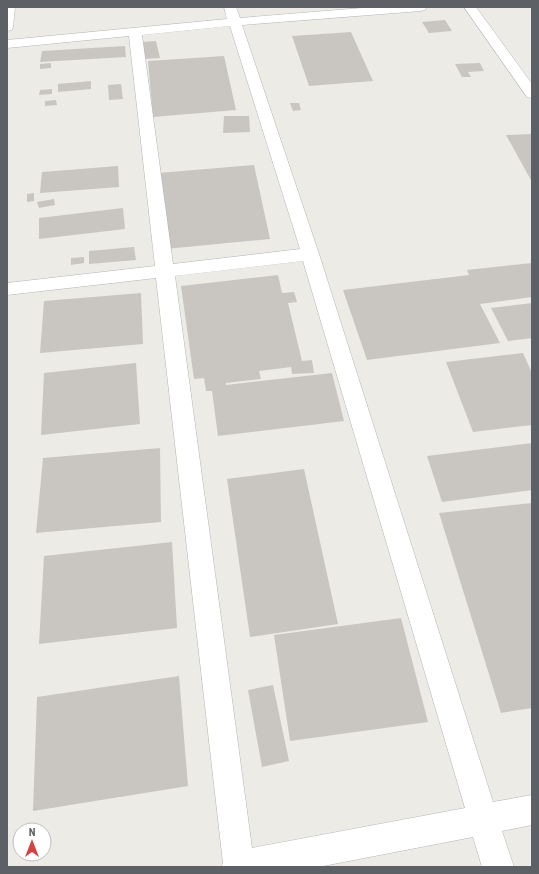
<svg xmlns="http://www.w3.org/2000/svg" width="539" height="874" viewBox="0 0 539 874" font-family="'Roboto Condensed',sans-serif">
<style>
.building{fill:#c9c6c2}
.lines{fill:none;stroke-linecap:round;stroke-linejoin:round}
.street-casing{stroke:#b2b5b8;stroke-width:1}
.street{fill:#fff;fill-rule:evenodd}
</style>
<rect width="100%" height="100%" fill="#edebe5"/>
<!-- building -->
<path class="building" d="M445,20L452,31L429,33L422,22Z
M351,32L373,81L309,86L292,36Z
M156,41L160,58L144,59L141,42Z
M125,46L126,57L40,62L42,51Z
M224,56L236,110L153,117L148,61Z
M51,63V68L40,69V64Z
M480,63L484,71L468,72L471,77H462L455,64Z
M91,81V89L58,92V84Z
M121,84L123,99L109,100L108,85Z
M52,89V94L39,95L40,90Z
M56,100L57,105L45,106V101Z
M290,103H299L301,110L293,111Z
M224,116H249L250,132L223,133Z
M532,134V182L506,135Z
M254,165L270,239L166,249L158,173Z
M118,166L119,187L40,193L42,172Z
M34,193V201L27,202V194Z
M54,199L55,205L39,208L37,202Z
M123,208L125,229L39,239V218Z
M134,247L136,260L89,264V251Z
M84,257V263L71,265V258Z
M532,263V297L480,304L500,343L367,360L343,290L469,275L467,270Z
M278,275L282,293L294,292L297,302L288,303L302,361L312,360L314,373L292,374L291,367L259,371L261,379L226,383V385L332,373L344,421L218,436L212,391H206L204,378L194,379L181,286Z
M141,293L143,344L40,353L44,301Z
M532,303V338L508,341L491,308Z
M523,353L532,373V425L473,432L446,362Z
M136,363L140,424L41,435L44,373Z
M532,443V490L442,502L427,456Z
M160,448L161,522L36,533L43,458Z
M304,469L338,624L250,637L227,479Z
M532,503V708L501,713L439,513Z
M172,542L177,628L39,644L44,556Z
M401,618L428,722L290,741L274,635Z
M179,676L188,786L33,811L37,697Z
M273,685L289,761L262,767L248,690Z"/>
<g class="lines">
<defs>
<path id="street" d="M7,7H15L13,27L12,30L7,31Z
M224,7H236L240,18L374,7H427L425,10L421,11L242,25L319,254L493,802L532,795V825L502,831L514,867H482L473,837L318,867H221L223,863L156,278L7,295V283L155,266L129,36L7,48V40L227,19ZM230,26L300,249L173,264L142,35ZM303,261L465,808L252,848L175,276Z
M464,7H476L532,84V98L527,97Z"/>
</defs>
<!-- street casing -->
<use href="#street" class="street-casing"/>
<!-- street -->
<use href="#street" class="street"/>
</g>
<!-- border -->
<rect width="539" height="874" fill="none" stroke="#5d6064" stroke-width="16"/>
<!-- north arrow -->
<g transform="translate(32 842)"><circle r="19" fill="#ffffff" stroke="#bebfc1"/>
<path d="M0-3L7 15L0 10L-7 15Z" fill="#d64243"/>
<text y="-6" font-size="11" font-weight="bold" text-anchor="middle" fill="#5d6064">N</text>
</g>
</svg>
